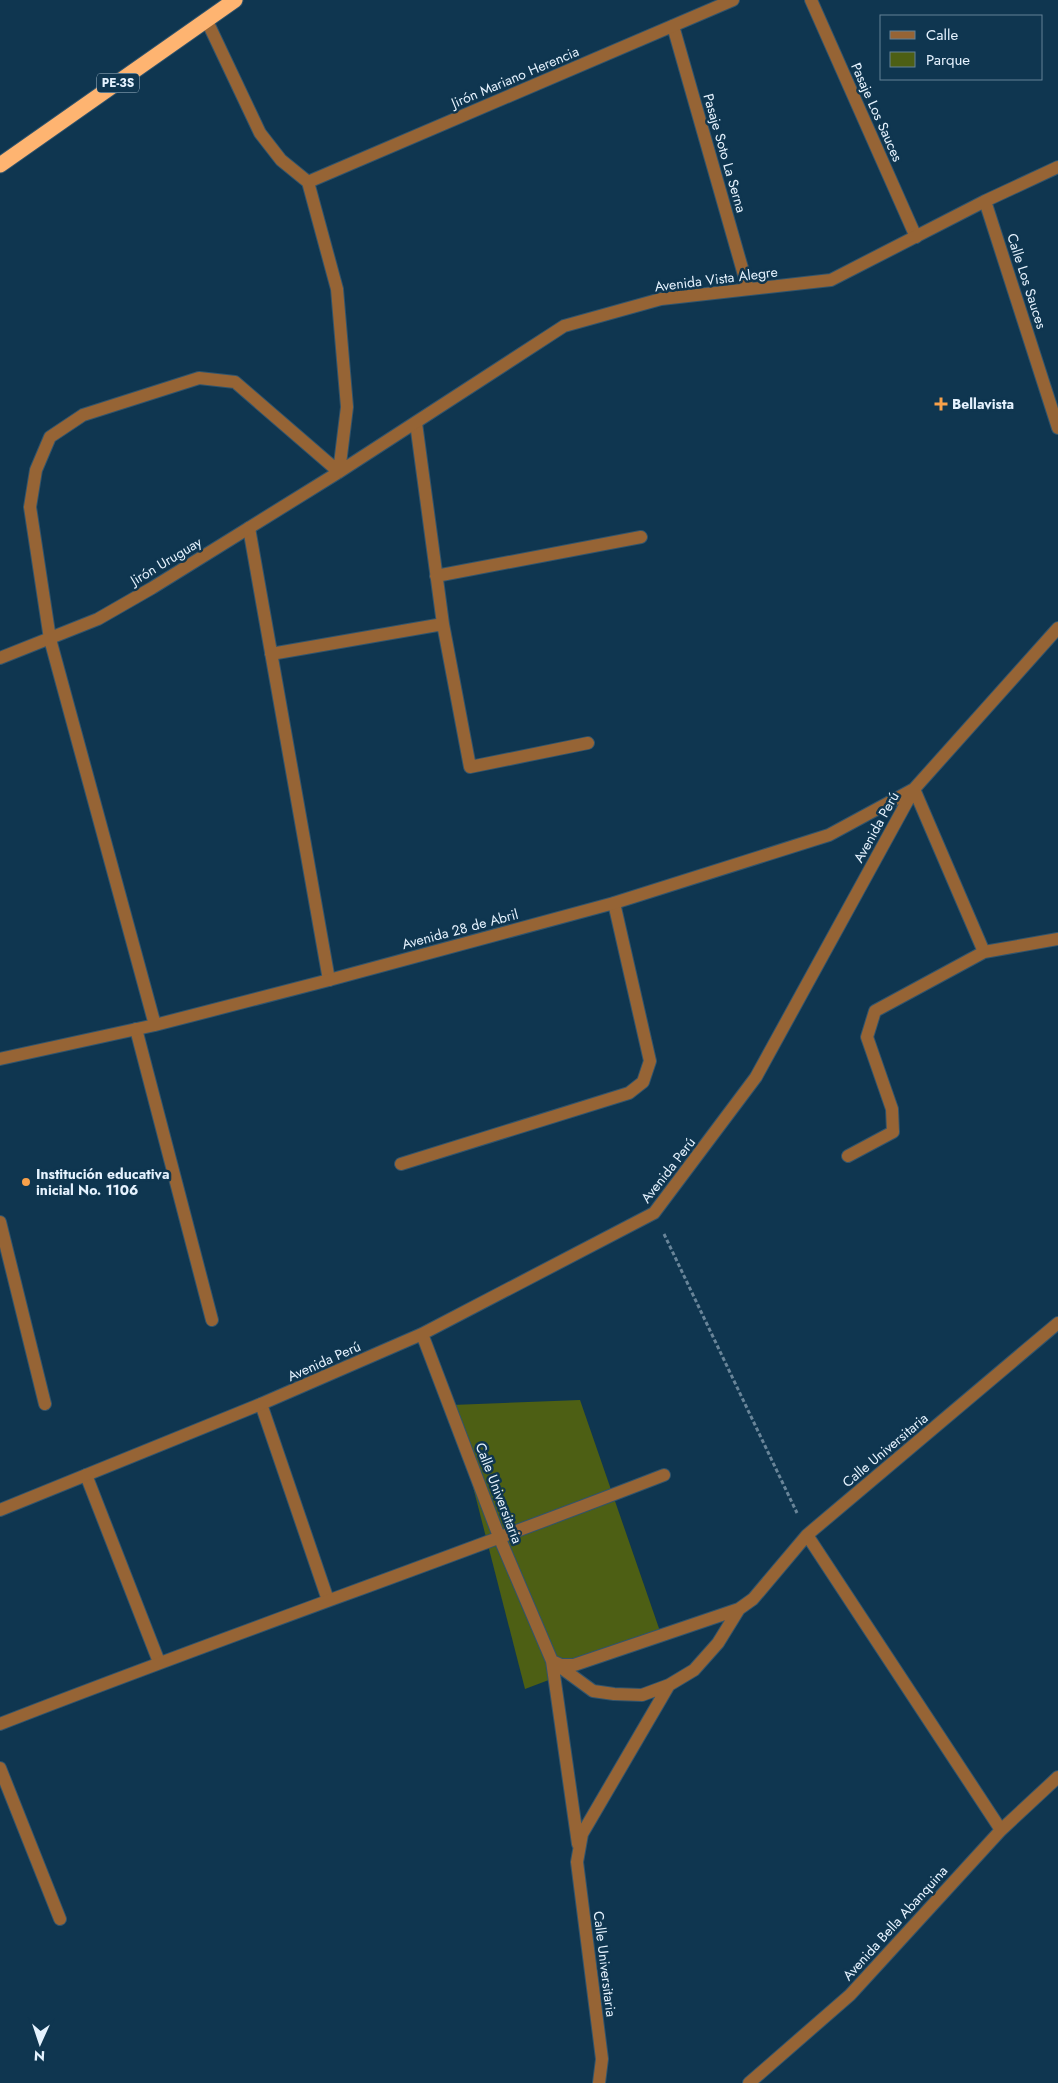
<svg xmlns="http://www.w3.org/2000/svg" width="1058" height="2083" viewBox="0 0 1058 2083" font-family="Jost,sans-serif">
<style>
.green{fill:#4d5f14}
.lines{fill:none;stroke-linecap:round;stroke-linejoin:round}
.lane-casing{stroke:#31546c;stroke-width:14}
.street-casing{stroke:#31546c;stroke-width:14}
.highway-casing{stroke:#31546c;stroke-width:17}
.path{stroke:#698599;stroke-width:3;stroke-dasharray:4 2.5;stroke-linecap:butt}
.lane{stroke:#966435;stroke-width:12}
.street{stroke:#966435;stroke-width:12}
.highway{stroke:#feb471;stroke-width:15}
.poi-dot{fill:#f8a14a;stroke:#0f3650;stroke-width:2}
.labels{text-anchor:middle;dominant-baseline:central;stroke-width:5;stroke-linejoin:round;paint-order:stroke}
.shield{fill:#0f3650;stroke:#a5baca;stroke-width:1}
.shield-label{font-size:12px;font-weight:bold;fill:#e5f2fe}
.street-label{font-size:14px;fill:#e5f2fe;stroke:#0f3650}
.poi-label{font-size:14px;font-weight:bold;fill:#e5f2fe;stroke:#0f3650;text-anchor:start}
</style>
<rect width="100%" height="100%" fill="#0f3650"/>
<!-- green -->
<path class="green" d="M580,1400L662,1637L525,1689L452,1405Z"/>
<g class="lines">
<defs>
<path id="lane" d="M811,0L916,237
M673,26L748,289
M249,528L329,980
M436,576L641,537
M443,624L470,767L588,743
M271,654L443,624L416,423
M136,1029L212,1320
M401,1164L629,1093L643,1082L650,1061L614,903
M0,1222L45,1404
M261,1404L328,1600
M86,1475L159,1662
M0,1768L60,1919"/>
<path id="street" d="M207,21L260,133L281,160L308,182L337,289L347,407L339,472
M308,182L733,0
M985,201L1058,428
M0,658L98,619L152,588L339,472L564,326L661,299L831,280L985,201L1058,167
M914,789L984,952
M155,1025L50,639L30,507L36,470L50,437L83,415L199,378L235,382L339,472
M0,1059L155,1025L329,980L614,903L829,835L914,789
M848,1156L893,1132L892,1109L867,1037L875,1011L984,952L1058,939
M422,1334L500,1539L552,1661L561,1665H574L739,1609L753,1599L807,1535L1058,1323
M0,1510L261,1404L422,1334L654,1213L756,1077L914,789L1058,628
M807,1535L1001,1830
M0,1724C220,1638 443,1561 664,1475
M578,1844L552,1661L593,1691L614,1694L642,1695L669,1685L694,1670L718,1643L739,1609
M599,2083L602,2059L577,1862L582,1834L669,1685
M749,2083L850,1995L1001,1830L1058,1777"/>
<path id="highway" d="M0,165L235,0"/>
</defs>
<!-- lane casing -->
<use href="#lane" class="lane-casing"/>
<!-- street casing -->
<use href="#street" class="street-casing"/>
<!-- highway casing -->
<use href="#highway" class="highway-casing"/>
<!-- path -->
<path class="path" d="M664,1234L797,1513"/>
<!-- lane -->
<use href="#lane" class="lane"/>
<!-- street -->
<use href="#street" class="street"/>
<!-- highway -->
<use href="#highway" class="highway"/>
</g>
<!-- markers -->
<g class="poi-dot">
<path d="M938.5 396.5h5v5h5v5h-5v5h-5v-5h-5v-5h5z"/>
<circle cx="26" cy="1182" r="5"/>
</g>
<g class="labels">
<!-- shield labels -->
<rect class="shield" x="97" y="73.5" width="42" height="19" rx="4"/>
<g class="shield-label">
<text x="118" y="83">PE-3S</text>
</g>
<!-- street labels -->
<g class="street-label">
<text transform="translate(515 77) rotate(-23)">Jirón Mariano Herencia</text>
<text transform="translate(877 112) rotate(66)">Pasaje Los Sauces</text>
<text transform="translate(725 153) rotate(74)">Pasaje Soto La Serna</text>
<text transform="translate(716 279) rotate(-7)">Avenida Vista Alegre</text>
<text transform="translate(1027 281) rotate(72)">Calle Los Sauces</text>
<text transform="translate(166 561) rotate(-31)">Jirón Uruguay</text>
<text transform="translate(876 827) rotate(-61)">Avenida Perú</text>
<text transform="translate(460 929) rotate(-15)">Avenida 28 de Abril</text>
<text transform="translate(668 1170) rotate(-52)">Avenida Perú</text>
<text transform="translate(324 1361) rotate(-24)">Avenida Perú</text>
<text transform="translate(885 1450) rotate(-40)">Calle Universitaria</text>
<text transform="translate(499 1493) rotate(69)">Calle Universitaria</text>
<text transform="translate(895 1923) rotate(-48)">Avenida Bella Abanquina</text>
<text transform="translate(605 1964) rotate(83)">Calle Universitaria</text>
</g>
<!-- poi labels -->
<g class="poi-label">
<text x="952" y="404">Bellavista</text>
<text x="36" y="1174">Institución educativa<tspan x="36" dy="16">inicial No. 1106</tspan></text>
</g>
</g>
<!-- legend -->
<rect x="880" y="15" width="162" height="65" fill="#0f3650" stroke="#658196"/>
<rect x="890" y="31" width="25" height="8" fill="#966435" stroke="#658196"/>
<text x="926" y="40" font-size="15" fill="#e5f2fe">Calle</text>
<rect x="890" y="52" width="25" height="15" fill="#4d5f14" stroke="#658196"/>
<text x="926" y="65" font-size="15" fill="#e5f2fe">Parque</text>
<!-- north arrow -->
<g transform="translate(40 2043) rotate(183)" stroke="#0f3650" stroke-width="4" paint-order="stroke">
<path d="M0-4L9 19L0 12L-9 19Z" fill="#e5f2fe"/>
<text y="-8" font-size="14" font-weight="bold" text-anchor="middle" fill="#e5f2fe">N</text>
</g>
</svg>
